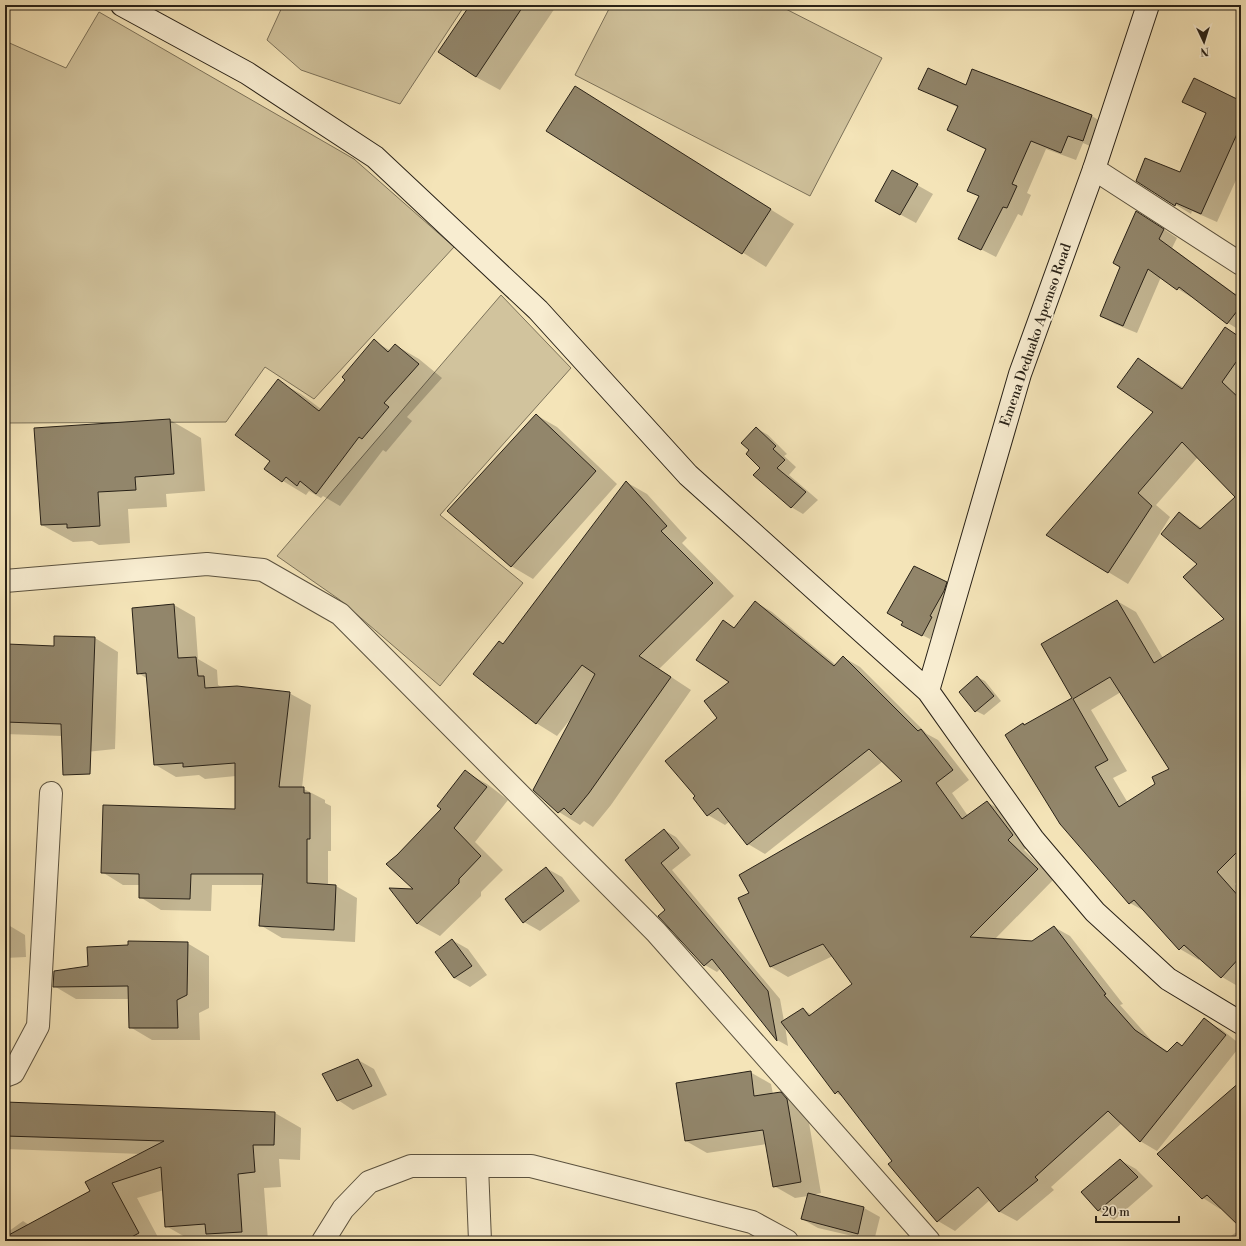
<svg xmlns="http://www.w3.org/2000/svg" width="1246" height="1246" viewBox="0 0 1246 1246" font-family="'Libre Bodoni',serif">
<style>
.green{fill:#d1c39d;stroke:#7c725a}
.shadow{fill:#0003;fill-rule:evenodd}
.building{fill:#92866b;stroke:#282117;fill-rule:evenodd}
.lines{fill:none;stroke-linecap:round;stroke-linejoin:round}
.street-casing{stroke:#5b523f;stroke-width:24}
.secondary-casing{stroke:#282117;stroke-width:24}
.street{stroke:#f8edd1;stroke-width:22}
.secondary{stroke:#f8edd1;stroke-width:22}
.labels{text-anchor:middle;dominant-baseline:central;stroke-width:4;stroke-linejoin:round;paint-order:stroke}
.street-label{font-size:14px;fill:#282117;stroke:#f8edd1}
</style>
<rect width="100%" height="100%" fill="#f4e4b8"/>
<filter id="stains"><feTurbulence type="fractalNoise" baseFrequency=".005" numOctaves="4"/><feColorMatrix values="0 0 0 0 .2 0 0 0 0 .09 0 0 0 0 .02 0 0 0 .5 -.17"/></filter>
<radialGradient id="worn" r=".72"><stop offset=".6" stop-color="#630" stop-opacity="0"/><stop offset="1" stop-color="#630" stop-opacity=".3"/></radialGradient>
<!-- green -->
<path class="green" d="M283,5H465L400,104L301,70L267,40Z
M611,5H778L882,58L810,196L575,75Z
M99,12L354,159L454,247L314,399L265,367L226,422L5,423V41L66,68Z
M501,295L571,368L440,515L523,583L440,686L340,600L277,556Z"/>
<!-- shadow -->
<path class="shadow" d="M471,5H557L500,90L476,77Z
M973,71L1092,116L1106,125L1097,149L1083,143L1076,160L1046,149L1027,193L1031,195L1022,216L1018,214L996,257L959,238L980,197L969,190L987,150L948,130L959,108L920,89L967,86Z
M598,101L794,224L766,267L547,131Z
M1184,102H1241V169L1217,222L1192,211L1191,214L1137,181L1180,173L1207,114Z
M917,185L933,194L916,223L892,210Z
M1150,220L1177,238L1172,248L1241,298V331L1228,323L1192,295L1191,297L1178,289L1161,277L1137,333L1115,324L1101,316L1121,267Z
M1225,328L1241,337V878L1235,884L1241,890V988L1222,977L1200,958L1199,960L1180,949L1146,912L1130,903L1025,726L1074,699L1117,601L1136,612L1163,658L1225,619L1199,564L1179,513L1202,528L1236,497L1198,457L1156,505L1170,517L1128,584L1047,535L1154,412L1139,359L1184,388ZM1121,692L1170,770L1156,785L1128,803L1113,778L1127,771L1091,710Z
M374,341L391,351L395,345L419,359L442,378L407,417L412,421L386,452L383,450L340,506L323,496L321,498L309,491L306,495L283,481L266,468L271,461L278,381L301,394L321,409L347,380Z
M536,415L557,427L617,484L533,579L511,566Z
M170,420L201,438L205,491L166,494L167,507L128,509L130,543L99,545L92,541L73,542L42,525L35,429Z
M756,428L768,435L787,454L784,456L796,467L789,475L818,500L803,514L791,507L761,468Z
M626,482L647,494L687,538L682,543L734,596L659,669L691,690L611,805L593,827L584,821L580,825L559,812L573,716L557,736L536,723L504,645Z
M946,583L954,588L930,639L910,629Z
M755,602L772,612L836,665L843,657L860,667L927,734L938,740L969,780L952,793L968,816L987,802L1004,812L1029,845L1024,850L1054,879L994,940L1032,942L1054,927L1070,936L1123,1004L1120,1005L1152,1041L1169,1052L1178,1043L1183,1046L1204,1020L1221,1029L1241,1045L1157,1151L1140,1141L1122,1123L1051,1187L1054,1190L1017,1221L1000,1212L990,1200L955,1231L938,1221L845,1098L836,1093L785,1025L788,1046L777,1040L721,968L717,972L705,965L666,910L627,860L664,830L676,837L691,855L672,870L780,999L784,1021L803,1009L812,1015L853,984L833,956L788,977L771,967L739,898L750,893L903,781L883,761L765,854L748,844L730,821L725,825L708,815L694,798L696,796L731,682L724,622L735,628Z
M174,605L195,617L198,659L217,670L218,685L223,688L289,693L311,705L302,788L325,800V803L331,806V851H328V885L336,886L357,898L355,942L282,938L260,925L263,885H212L211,911L161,910L140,897V885H123L102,872L236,810V776L205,779L199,775L176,777L154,764L148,679L138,673Z
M95,638L118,652L115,749L86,752L63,736L5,734V676Z
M977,677L985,681L1001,701L984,715L976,711Z
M465,772L487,784L508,800L475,842L503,870L481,892V896L440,936L418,924L391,889L415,890L397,855L442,808Z
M5,859L7,870H5Z
M546,868L562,877L580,901L540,931L524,922Z
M5,923L25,935L26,957L5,958Z
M452,940L468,949L487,975L470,987L454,978Z
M187,943L209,956V1008L199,1013L200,1040H152L130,1027V999H76L54,986Z
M358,1060L374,1069L387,1095L353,1110L338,1100Z
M750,1072L771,1084L773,1094L780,1093L801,1105L807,1111L821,1193L812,1195L864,1208L880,1217L874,1241L818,1228L802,1219L808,1196L795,1198L774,1186L767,1144L707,1153L686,1141Z
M1241,1082V1226L1222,1208L1220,1209L1203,1198L1159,1154Z
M5,1103L275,1113L301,1128L300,1160L279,1159L281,1187L264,1188L268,1241H192L166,1226L164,1190L137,1198L160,1241H8L5,1234L23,1221L29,1225L91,1192L142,1154L5,1149Z
M1120,1160L1136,1169L1153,1186L1114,1220L1099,1211L1083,1192Z
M1241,1229V1241H1226L1225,1240Z"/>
<!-- building -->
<path class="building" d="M470,5H524L476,77L438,52Z
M928,68L966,85L972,69L1092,115L1083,141L1068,136L1061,153L1031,141L1012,184L1017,186L1007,208L1003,207L981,250L958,239L979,196L967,191L986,149L947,130L958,106L918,89Z
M1194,78L1241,101V125L1201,214L1176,203L1175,206L1136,181L1145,158L1180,172L1206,113L1182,102Z
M575,86L771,209L742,254L546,131Z
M892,170L918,184L900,215L875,201Z
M1136,211L1164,229L1159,239L1241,299V306L1227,324L1179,287L1177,290L1148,269L1123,326L1100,316L1120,267L1113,263Z
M1225,327L1241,338V355L1222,382L1241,400V848L1217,872L1241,899V956L1221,978L1184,945L1179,950L1134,900L1129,904L1060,824L1005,735L1023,723L1024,725L1072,698L1041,644L1117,600L1154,663L1224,619L1183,577L1197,564L1161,534L1179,512L1200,529L1235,497L1182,442L1138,493L1152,506L1108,573L1046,535L1153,412L1117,387L1138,358L1182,389ZM1110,677L1169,769L1152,777L1155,784L1119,807L1095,767L1108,760L1073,699Z
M374,339L388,352L395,344L419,364L384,403L389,407L362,439L359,437L316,494L300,481L297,486L286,477L282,482L264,469L270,461L235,435L278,379L319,411L345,380L342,377Z
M536,414L596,471L511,567L447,511Z
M170,419L174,474L135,477L136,490L98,492L100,526L67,528V524L41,525L34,428Z
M756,427L776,446L773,449L785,460L777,468L806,492L791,508L753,475L760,468L746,454L749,450L741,443Z
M626,481L667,526L661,531L713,583L639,656L671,677L589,793L571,815L564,808L558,813L533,790L595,674L582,665L536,724L473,674L499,641L503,644Z
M914,566L947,582L944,591L930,616L932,617L922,636L901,625L903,622L887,613Z
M755,601L834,666L843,656L918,731L921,729L953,770L936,783L962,819L987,801L1013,835L1008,840L1038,869L970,937L1032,941L1054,926L1106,994L1104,995L1135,1030L1167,1052L1177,1042L1182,1046L1204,1018L1226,1035L1140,1142L1108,1111L1035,1177L1038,1180L999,1212L978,1187L937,1222L888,1164L892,1161L838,1091L835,1094L781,1022L803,1008L809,1016L852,984L823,944L770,967L738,898L749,893L739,875L902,781L869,749L747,845L718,808L707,816L693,798L695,796L665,761L717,718L704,701L729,682L696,660L723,620L734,628Z
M174,604L178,658L196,657L198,676H204L205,688L237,686L290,692L279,787H304V793H310V839H307V883L336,885L334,930L259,926L263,874H191L190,899L139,898V874L101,873L103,805L235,809V763L183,767V763L154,765L146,673L137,674L132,608Z
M54,636L95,637L90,774L63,775L61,724L5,722L7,644L54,646Z
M977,676L994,696L975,712L959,692Z
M465,770L487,787L454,828L481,856L459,879V883L417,924L389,888L413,889L386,864L397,855L441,809L437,806Z
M664,829L679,848L661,863L768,991L777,1041L712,959L704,966L658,916L665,910L625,860Z
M546,867L564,891L523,923L505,899Z
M452,939L472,966L454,978L435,952Z
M128,941L188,942L187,995L177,1000L178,1028H129L128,986L53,987L54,971L88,966L87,947L128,945Z
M358,1059L372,1086L337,1101L322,1074Z
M751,1071L754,1096L781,1092L787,1099L801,1182L773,1187L763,1130L685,1141L676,1083Z
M1241,1081V1228L1207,1195L1202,1199L1157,1154Z
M5,1102L275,1112L274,1145H253L255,1172L238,1174L242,1232L206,1234L205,1224L165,1227L161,1167L112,1183L139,1233L124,1241H5V1237L90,1191L85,1182L164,1141L5,1136Z
M1120,1159L1138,1177L1098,1211L1081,1192Z
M808,1193L864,1207L858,1234L801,1219Z"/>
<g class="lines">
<defs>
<path id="street" d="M1094,169L1241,264
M5,581L207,564L263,570L340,614L656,932L929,1241
M5,1076L13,1073L38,1026L51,793
M477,1166L480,1241
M323,1241L343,1209L369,1182L411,1166H531L752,1222L787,1241"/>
<path id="secondary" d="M122,5L247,73L375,157L538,310L688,475L928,691L1033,839L1095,912L1168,979L1241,1023
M928,691L1020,374L1094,169L1148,5"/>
</defs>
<!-- street casing -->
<use href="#street" class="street-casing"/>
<!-- secondary casing -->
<use href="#secondary" class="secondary-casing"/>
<!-- street -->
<use href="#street" class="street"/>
<!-- secondary -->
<use href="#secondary" class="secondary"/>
</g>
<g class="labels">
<!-- street labels -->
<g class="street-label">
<text transform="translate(1036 335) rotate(-71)">Emena Deduako Apemso Road</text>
</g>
</g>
<!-- margin -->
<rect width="1246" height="1246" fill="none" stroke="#f4e4b8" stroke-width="20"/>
<rect x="6" y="6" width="1234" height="1234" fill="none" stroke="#282117" stroke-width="2"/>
<rect x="10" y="10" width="1226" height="1226" fill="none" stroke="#282117"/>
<!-- north arrow -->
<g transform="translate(1204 42) rotate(176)" stroke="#f8edd1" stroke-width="3" paint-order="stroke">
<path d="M0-3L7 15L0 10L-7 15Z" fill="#282117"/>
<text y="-6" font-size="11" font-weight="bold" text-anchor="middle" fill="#282117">N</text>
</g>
<!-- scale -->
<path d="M1096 1216v6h83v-6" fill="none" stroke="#282117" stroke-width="2"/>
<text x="1102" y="1216" font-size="12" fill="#282117" stroke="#f8edd1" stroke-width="3" paint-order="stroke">20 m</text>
<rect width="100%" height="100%" filter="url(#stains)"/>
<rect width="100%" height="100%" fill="url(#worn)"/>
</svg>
